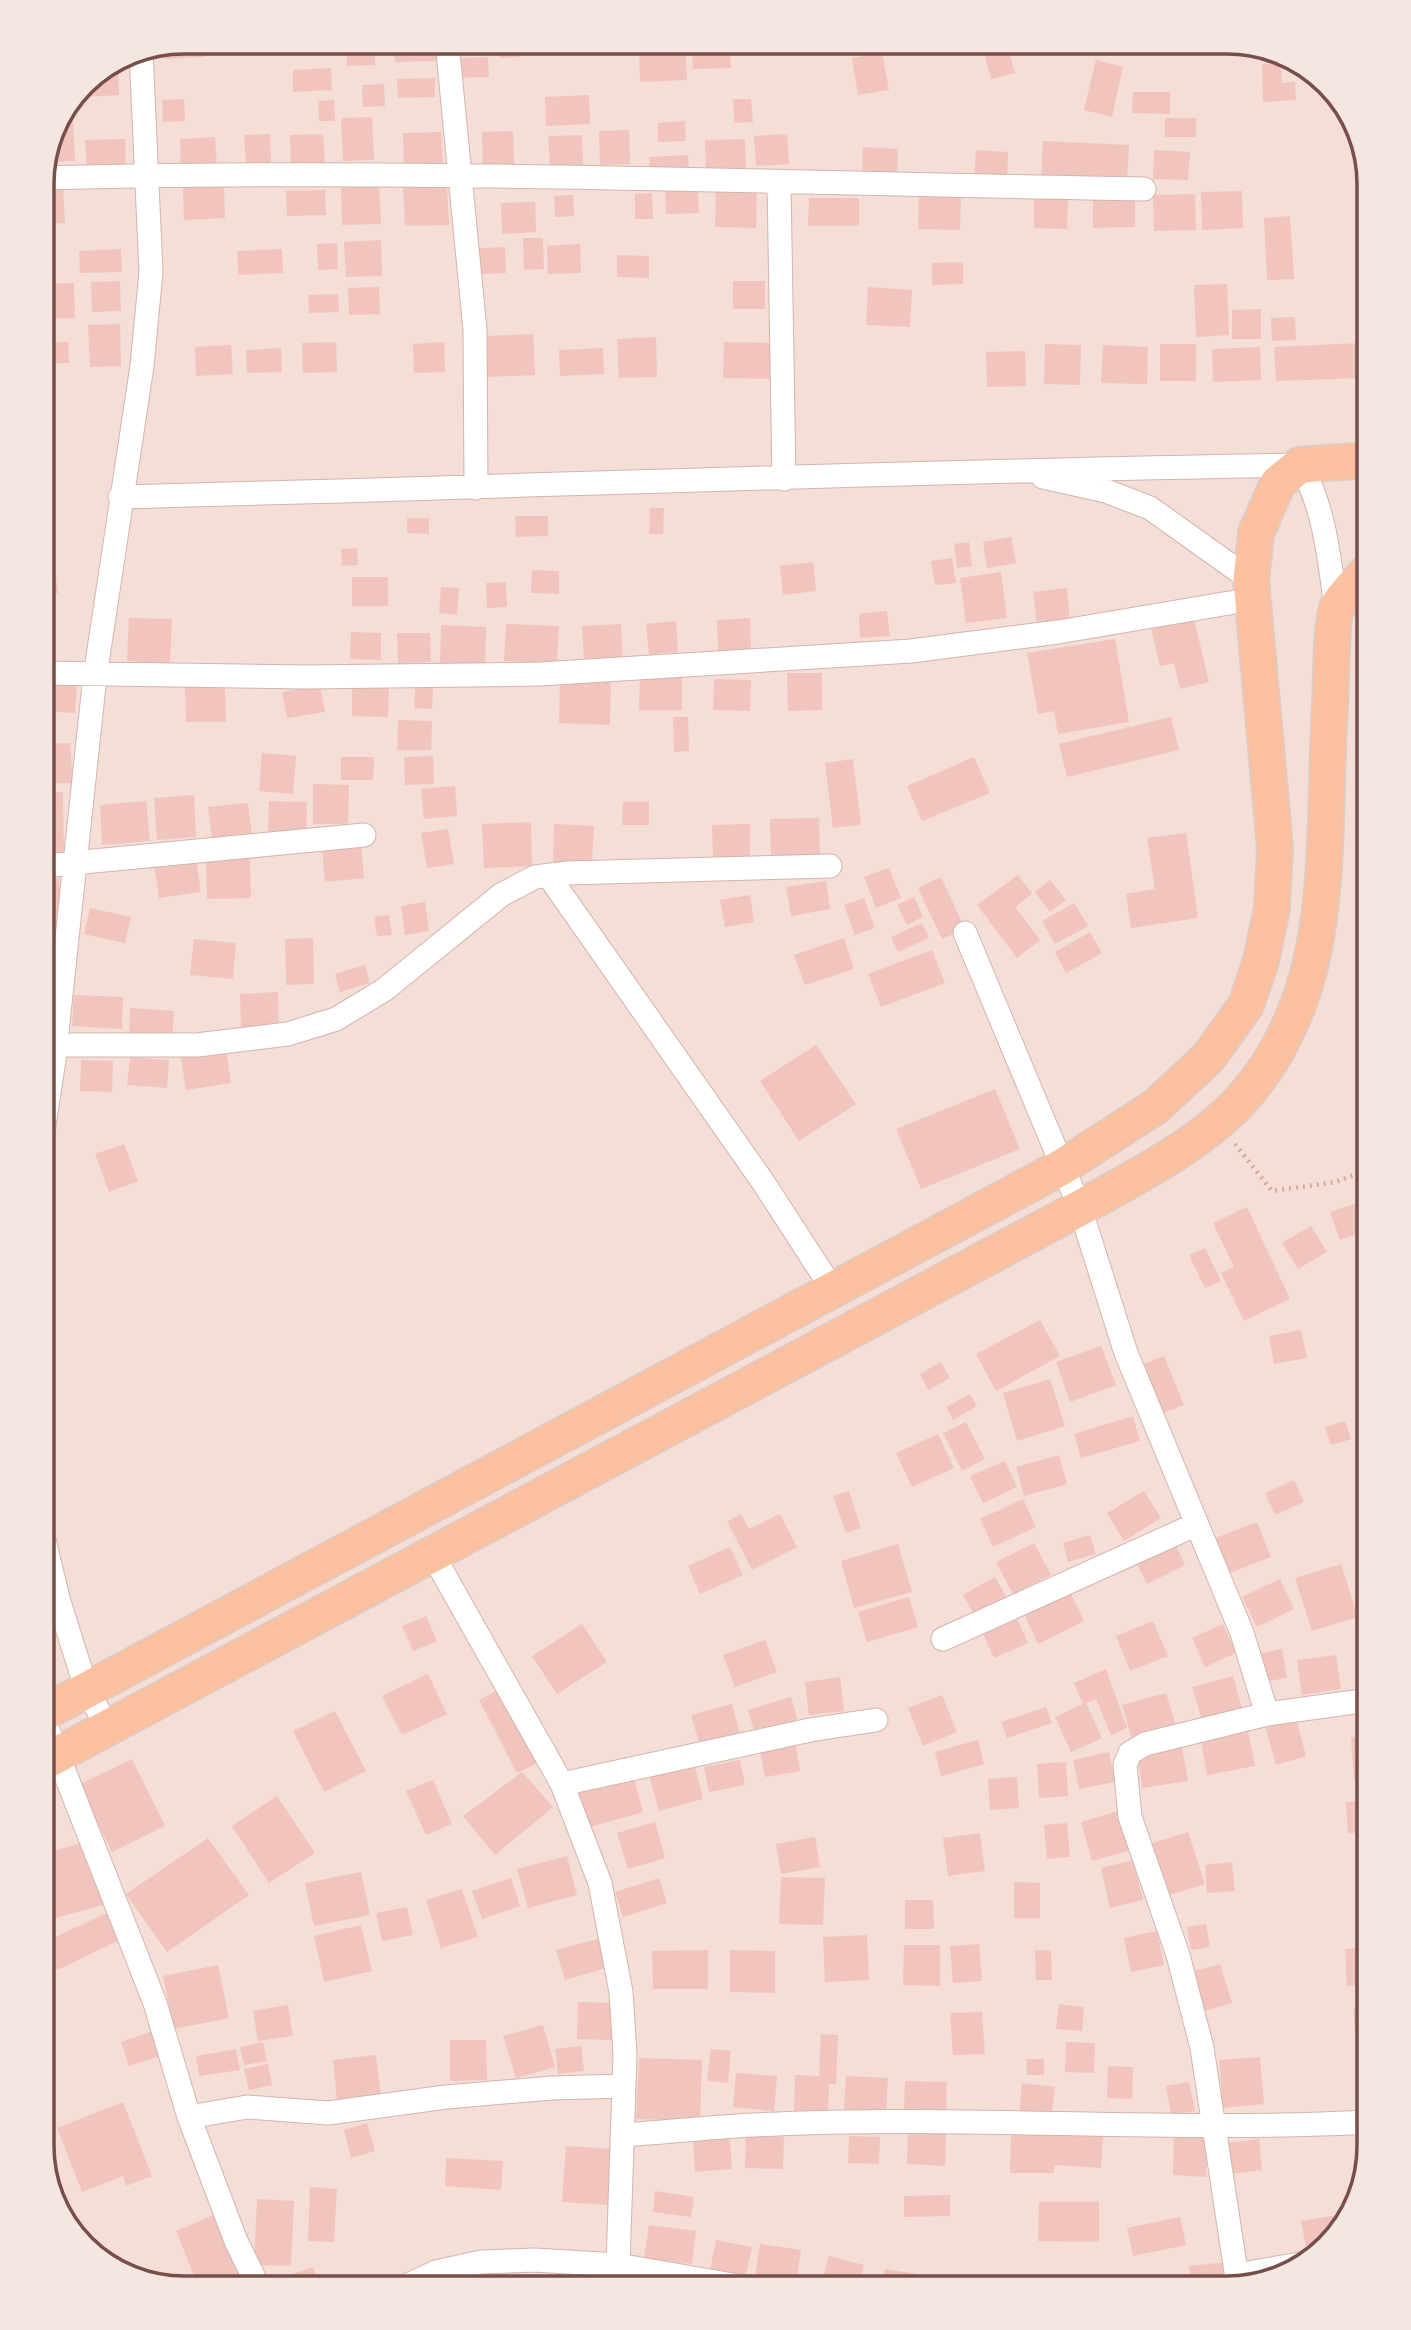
<svg xmlns="http://www.w3.org/2000/svg" width="1411" height="2330" viewBox="0 0 1411 2330" font-family="'Exo 2',sans-serif">
<style>
.residential{fill:#f4ded5}
.building{fill:#f2c4be}
.lines{fill:none;stroke-linecap:round;stroke-linejoin:round}
.street-casing{stroke:#d1b5ae;stroke-width:25}
.primary-casing{stroke:#d9cdcc;stroke-width:38}
.path{stroke:#d7a7a1;stroke-width:4.5;stroke-dasharray:2 5;stroke-linecap:butt}
.street{stroke:#fff;stroke-width:23}
.primary{stroke:#fbc09f;stroke-width:35}
.rim{fill:none;stroke:#774e4a;stroke-width:3.5}
</style>
<rect width="100%" height="100%" fill="#fdeee6"/>
<!-- residential -->
<path class="residential" d="M185,42H1236L1305,66L1354,121L1369,185V2146L1350,2217L1290,2273L1226,2288H176L106,2264L57,2209L42,2145V176L53,130L84,83L130,53Z"/>
<!-- building -->
<path class="building" d="M185,42H204L205,57L165,59V46Z
M346,42H375V65L347,66Z
M394,42H438V61L395,62Z
M454,42H489V47L454,48Z
M500,42H519V57L500,58Z
M692,42H730L731,68L693,69Z
M981,42H1006L1015,73L991,79Z
M685,47L687,80L640,82L639,49Z
M882,53L889,90L858,95L852,58Z
M488,57L489,77L456,78L455,58Z
M1096,60L1123,67L1112,117L1084,110Z
M118,61L119,95L85,97V83Z
M1281,63L1282,83L1295,82L1296,100L1263,102L1262,64Z
M331,68L332,90L293,92V70Z
M435,78V97L398,98L397,79Z
M384,84L385,106L363,107L362,85Z
M1133,92H1170V114L1132,113Z
M589,95L590,124L546,126L545,97Z
M184,99L185,121L163,122L162,100Z
M733,99H751L753,122L734,123Z
M334,100L335,121H319L318,101Z
M372,117L374,160L343,161L341,118Z
M1165,118H1196V137H1165Z
M59,120H73L75,161L46,162L53,130Z
M685,121L686,141L658,142V123Z
M629,130L630,164L600,165L599,131Z
M513,131L514,164L483,165L482,132Z
M441,132L443,164L404,165L403,133Z
M270,134L271,164L246,165L244,135Z
M323,134L325,163L291,164L290,135Z
M787,134L789,164L756,166L754,136Z
M582,135L583,165L550,166L548,136Z
M215,137L217,167L181,168L180,139Z
M125,139L126,166L87,168L85,140Z
M745,139L746,174L706,175L705,140Z
M1043,141L1129,145L1127,183L1041,179Z
M863,147L898,149L897,179L862,178Z
M976,150L1008,152L1007,183L974,181Z
M1154,150L1190,152L1188,180L1153,179Z
M688,155L689,168L650,169L649,157Z
M224,185L225,218L184,220L183,187Z
M447,185L449,225L405,226L403,187Z
M379,186L381,224L342,225L341,188Z
M698,187L699,213L666,214L665,188Z
M716,187L757,188L756,228L715,227Z
M63,189L65,223L42,224V190Z
M325,190L326,215L287,216L286,191Z
M1242,191L1243,228L1202,230L1201,192Z
M652,193L653,219H635V194Z
M919,193L961,194L960,230L918,229Z
M1195,194L1196,230L1154,231L1153,195Z
M573,195L574,216L555,217L554,196Z
M1034,197L1068,199L1067,229L1034,228Z
M1093,197H1135V227L1093,228Z
M809,198H859V226H808Z
M535,202L536,232L502,234L501,203Z
M1290,216L1294,279L1267,280L1264,218Z
M523,238H543L544,269L524,270Z
M381,240L382,276L346,277L344,242Z
M337,243L338,269L318,270L317,244Z
M580,244L581,273L548,274L547,246Z
M505,247L506,273L480,274L479,248Z
M121,249L122,272L80,273L79,251Z
M282,249L283,273L238,275L237,251Z
M617,255L649,256V278L617,277Z
M963,262V284L932,285V263Z
M120,281L121,311L92,312L91,282Z
M733,281H765V309H733Z
M74,283L75,318L42,319V284Z
M1227,284L1229,335L1196,337L1194,285Z
M379,287L380,314L349,315L348,288Z
M868,287L912,290L910,327L866,325Z
M338,294L339,312L309,313L308,295Z
M1261,309V339H1232V310Z
M1295,317L1296,340L1272,341L1271,318Z
M120,324L121,366L90,367L88,325Z
M533,334L535,375L487,377L485,336Z
M656,337L657,377L619,378L617,339Z
M43,342H68L69,363L43,364Z
M336,342L337,372L303,373L302,343Z
M444,342L445,372L414,373L413,344Z
M724,342L771,343L770,379L723,378Z
M1361,343L1362,378L1276,381L1274,347Z
M1045,344L1081,345L1080,385L1044,384Z
M1160,344H1196V381H1160Z
M231,345L233,374L196,376L195,347Z
M1103,345L1148,347L1147,384L1101,383Z
M1260,347L1261,380L1213,382L1212,349Z
M281,348L282,372L247,373L246,350Z
M603,348L604,374L560,376L559,350Z
M1025,351L1026,386L987,387L986,352Z
M650,508H664L663,534H649Z
M515,516H548V536L516,537Z
M407,518H429V534L407,533Z
M1011,537L1016,563L987,568L983,542Z
M969,542L972,566L957,568L954,544Z
M357,548L358,565L342,566L341,549Z
M53,558L58,593L42,595V559Z
M952,558L956,583L935,585L931,561Z
M813,562L816,591L783,595L780,566Z
M532,570L559,571V594L531,593Z
M1001,572L1007,618L966,623L960,578Z
M352,577H388V606H352Z
M506,582L507,607L487,608L486,583Z
M441,587L459,588L457,615L439,613Z
M1067,588L1070,621L1037,625L1033,592Z
M887,611L890,636L860,638L859,614Z
M129,618L172,619L170,663L127,661Z
M750,618L751,650L718,651L717,620Z
M1194,619L1209,682L1180,689L1174,663L1160,666L1151,629Z
M676,621L678,652L649,654L646,624Z
M506,624L559,626L557,663L504,661Z
M621,624L623,660L584,662L582,626Z
M441,625L486,627L485,665L440,663Z
M351,632L381,633V660L350,659Z
M397,633H430L431,662L398,663Z
M1115,639L1129,722L1058,734L1054,711L1038,714L1027,653Z
M787,673H822V710L788,711Z
M640,677L682,678V710H639Z
M560,679L611,680L610,725L559,723Z
M714,679L751,680L750,711L713,710Z
M46,680L77,682L75,713L43,711Z
M320,685L325,712L287,718L282,692Z
M185,686H225L226,722H186Z
M352,686L389,687L388,717L352,716Z
M415,688H433L432,709L414,708Z
M673,717H688L689,751L674,752Z
M1171,717L1179,750L1067,777L1059,744Z
M398,720L432,721L431,750H397Z
M70,743L73,783L42,784V744Z
M262,753L296,756L293,794L259,791Z
M433,756L434,784L405,785L404,757Z
M341,757H374L373,780H341Z
M974,757L990,793L922,821L907,786Z
M853,759L861,825L833,828L825,763Z
M313,784L349,785L348,824H313Z
M455,786L457,816L424,819L421,789Z
M42,792H63L64,857H42Z
M194,795L196,837L157,840L154,798Z
M146,801L150,841L102,845L100,805Z
M269,801L307,802L306,836L268,834Z
M623,802H649V825H622Z
M248,803L252,835L212,839L208,807Z
M819,818L820,855L771,857L770,819Z
M531,822L532,866L484,868L482,824Z
M554,824L594,826L592,864L553,863Z
M750,824V860L713,861L712,825Z
M448,829L454,864L427,868L421,833Z
M1186,833L1198,918L1131,928L1126,894L1155,889L1147,838Z
M361,844L364,878L325,882L322,848Z
M250,857L251,898L207,899L206,858Z
M196,858L201,892L159,898L154,864Z
M889,868L901,898L876,908L864,877Z
M1018,875L1032,894L1015,907L1040,940L1017,958L977,905Z
M941,877L965,929L942,939L918,888Z
M59,878L62,915L42,917V880Z
M1050,880L1066,900L1050,912L1035,892Z
M826,881L830,909L791,916L786,887Z
M750,895L754,922L725,927L720,900Z
M914,897L923,917L907,925L897,905Z
M864,898L875,928L855,935L844,905Z
M425,902L429,931L405,935L401,906Z
M1074,903L1088,926L1055,944L1042,921Z
M90,908L131,917L125,943L84,934Z
M389,915L392,935L377,936L374,917Z
M922,923L929,938L898,952L891,937Z
M1090,932L1102,953L1066,973L1055,952Z
M313,938L314,984L286,985L285,939Z
M844,938L854,969L805,985L794,955Z
M194,939L236,943L233,979L190,975Z
M932,950L945,983L881,1007L868,974Z
M365,965L370,983L340,992L335,974Z
M278,992L279,1028L241,1030L240,994Z
M74,995L123,997L122,1029L72,1026Z
M130,1008L174,1011L172,1040L129,1038Z
M816,1045L856,1104L799,1141L760,1081Z
M226,1050L231,1083L186,1090L181,1057Z
M130,1057L169,1060L167,1088L127,1085Z
M81,1060L113,1061L112,1092L80,1091Z
M995,1089L1020,1149L921,1189L896,1129Z
M124,1144L138,1181L109,1192L95,1154Z
M1363,1201L1369,1230L1340,1240L1330,1212Z
M1247,1207L1290,1299L1244,1321L1221,1273L1234,1267L1213,1223Z
M1311,1226L1327,1252L1298,1269L1282,1243Z
M1205,1248L1221,1281L1205,1288L1189,1255Z
M1040,1320L1060,1356L996,1391L976,1354Z
M1301,1330L1307,1358L1274,1364L1269,1336Z
M1101,1346L1116,1385L1070,1402L1056,1362Z
M1164,1356L1184,1405L1163,1413L1143,1364Z
M941,1362L950,1378L928,1390L920,1374Z
M1050,1379L1065,1426L1017,1441L1003,1393Z
M970,1394L977,1406L953,1420L946,1407Z
M1133,1416L1140,1441L1081,1458L1074,1434Z
M1345,1421L1351,1439L1331,1445L1325,1427Z
M966,1422L985,1459L962,1471L943,1433Z
M938,1434L954,1468L912,1487L896,1453Z
M1059,1455L1067,1484L1024,1496L1016,1467Z
M1005,1461L1017,1487L983,1503L970,1476Z
M1294,1480L1304,1502L1275,1515L1265,1493Z
M849,1491L861,1528L846,1533L833,1496Z
M1144,1491L1161,1518L1124,1541L1107,1513Z
M1023,1499L1036,1527L993,1547L980,1519Z
M741,1514L749,1529L780,1514L797,1547L752,1570L727,1521Z
M1257,1522L1271,1557L1227,1574L1213,1539Z
M1090,1535L1096,1554L1068,1562L1063,1543Z
M1173,1539L1185,1565L1147,1584L1134,1558Z
M1034,1543L1051,1575L1013,1594L996,1562Z
M898,1544L912,1592L854,1608L841,1561Z
M730,1547L743,1575L700,1594L688,1566Z
M1341,1564L1358,1617L1312,1631L1295,1578Z
M995,1577L1008,1600L976,1618L963,1595Z
M1280,1579L1294,1609L1257,1627L1242,1597Z
M1069,1590L1084,1621L1038,1644L1023,1612Z
M909,1597L918,1627L867,1642L858,1612Z
M1015,1614L1028,1643L994,1658L981,1629Z
M426,1616L437,1641L413,1651L402,1626Z
M1153,1621L1168,1656L1130,1671L1116,1636Z
M582,1624L607,1662L557,1694L532,1656Z
M1223,1624L1236,1653L1205,1667L1192,1638Z
M765,1640L777,1672L735,1687L723,1655Z
M42,1641L51,1658L42,1663Z
M1282,1649L1287,1678L1262,1682L1257,1654Z
M1336,1655L1341,1689L1302,1695L1297,1660Z
M1106,1669L1127,1728L1111,1735L1096,1699L1086,1703L1102,1738L1071,1752L1055,1717L1083,1704L1074,1683Z
M428,1674L447,1714L402,1735L382,1696Z
M1233,1676L1242,1708L1202,1720L1192,1687Z
M840,1677L844,1711L809,1715L805,1682Z
M500,1689L539,1762L517,1773L479,1700Z
M1166,1693L1176,1726L1132,1738L1122,1705Z
M942,1695L957,1732L923,1746L908,1708Z
M791,1697L799,1725L756,1737L748,1710Z
M732,1704L741,1738L701,1749L691,1715Z
M1046,1707L1052,1723L1007,1738L1001,1722Z
M335,1711L366,1771L324,1792L293,1731Z
M1295,1714L1306,1756L1276,1765L1264,1723Z
M1248,1731L1255,1766L1207,1775L1201,1740Z
M1369,1736V1779L1354,1780L1351,1737Z
M795,1740L800,1771L765,1777L759,1746Z
M978,1740L984,1764L941,1776L935,1752Z
M1182,1747L1188,1781L1142,1788L1138,1754Z
M1109,1752L1115,1782L1079,1789L1073,1760Z
M132,1759L165,1826L112,1852L78,1785Z
M693,1759L703,1799L659,1811L648,1771Z
M740,1760L745,1785L709,1792L704,1767Z
M1066,1762L1068,1796L1039,1798L1037,1764Z
M522,1772L553,1807L495,1855L463,1816Z
M633,1775L643,1812L587,1828L576,1791Z
M1017,1777L1019,1808L990,1810L988,1779Z
M433,1780L452,1824L426,1835L406,1791Z
M277,1796L315,1853L269,1883L232,1826Z
M1369,1800V1832L1348,1833L1346,1802Z
M1118,1811L1129,1851L1092,1861L1081,1822Z
M655,1822L665,1858L628,1869L617,1833Z
M1067,1823L1070,1857L1047,1859L1044,1825Z
M1188,1832L1205,1884L1163,1897L1147,1845Z
M980,1833L985,1871L948,1876L943,1838Z
M815,1837L820,1867L781,1874L776,1844Z
M208,1838L249,1895L167,1952L126,1894Z
M89,1841L107,1904L52,1919L42,1883V1854Z
M567,1856L577,1895L528,1908L517,1869Z
M1133,1860L1143,1900L1110,1908L1101,1868Z
M1232,1862L1235,1891L1207,1893L1205,1865Z
M361,1872L370,1915L314,1926L305,1883Z
M781,1877L825,1878L823,1925L779,1924Z
M511,1878L520,1906L482,1919L472,1891Z
M659,1878L667,1903L623,1917L615,1892Z
M1014,1882L1040,1883V1918H1014Z
M462,1889L478,1937L441,1948L426,1900Z
M905,1900H933L934,1929H905Z
M407,1907L413,1935L382,1941L376,1913Z
M109,1912L122,1939L55,1971L42,1943Z
M1206,1924L1210,1947L1191,1950L1187,1927Z
M361,1925L372,1971L324,1982L314,1936Z
M1157,1931L1164,1965L1131,1972L1124,1938Z
M867,1935L869,1980L825,1982L823,1937Z
M598,1939L606,1968L565,1980L556,1950Z
M979,1944L982,1981L953,1983L950,1946Z
M904,1945H940V1986L903,1985Z
M1369,1947V1985L1347,1986L1345,1949Z
M708,1950V1989H653L652,1951Z
M730,1950L775,1951V1993L730,1992Z
M1035,1950H1051L1052,1980H1036Z
M1220,1964L1232,2003L1205,2011L1194,1971Z
M218,1965L229,2018L174,2029L163,1976Z
M578,2002L615,2003L614,2040L577,2039Z
M1059,2004L1084,2007L1082,2031L1056,2029Z
M288,2005L293,2036L258,2041L253,2011Z
M1369,2008V2031L1355,2032L1353,2009Z
M982,2012L985,2054L953,2055L950,2013Z
M543,2025L555,2067L516,2078L503,2036Z
M158,2029L166,2054L129,2066L121,2042Z
M821,2034L838,2035L836,2084H829L828,2116L794,2114L795,2075L819,2076Z
M450,2040H486L487,2080L450,2081Z
M263,2042L267,2061L244,2065L240,2047Z
M1066,2042L1095,2043L1094,2073L1065,2072Z
M581,2046L584,2071L558,2074L555,2049Z
M236,2049L240,2070L199,2076L196,2056Z
M711,2049L731,2051L728,2083L707,2081Z
M376,2055L381,2095L337,2100L333,2060Z
M1260,2057L1264,2104L1223,2108L1219,2060Z
M639,2058L702,2060L700,2121L636,2119Z
M1026,2059H1044V2075H1027Z
M1369,2063V2101H1359L1356,2064Z
M268,2064L272,2085L249,2090L244,2069Z
M1108,2066L1133,2067L1132,2099L1107,2098Z
M736,2073L777,2076L774,2111L733,2107Z
M846,2076L888,2078L886,2114L844,2112Z
M905,2081L947,2082L946,2113L904,2112Z
M1189,2082L1195,2111L1171,2115L1166,2086Z
M1022,2083L1055,2087L1051,2119L1019,2116Z
M123,2102L152,2176L126,2186L123,2176L82,2192L57,2128Z
M367,2123L375,2151L351,2158L344,2130Z
M1011,2131L1103,2135L1101,2168L1054,2165V2173H1010Z
M908,2132L946,2134L945,2166L907,2164Z
M1174,2134L1207,2136L1206,2177L1173,2175Z
M746,2136L784,2137L783,2169L745,2168Z
M849,2136L880,2137L879,2164L848,2163Z
M730,2139L732,2169L695,2172L693,2141Z
M1259,2139L1262,2170L1231,2174L1227,2143Z
M566,2146L613,2149L610,2205L562,2202Z
M446,2158L503,2161L501,2190L445,2186Z
M310,2187L337,2189L334,2242L308,2241Z
M655,2191L694,2197L691,2217L653,2212Z
M950,2195V2216L904,2217V2196Z
M257,2199L294,2201L291,2266L254,2265Z
M1039,2202H1099V2242L1038,2241Z
M216,2214L246,2288H199L176,2231Z
M1337,2215L1339,2227L1312,2252L1307,2253L1301,2221Z
M1180,2217L1186,2245L1133,2256L1127,2228Z
M649,2225L696,2231L692,2264L644,2258Z
M716,2240L752,2247L745,2278L710,2270Z
M760,2244L801,2250L796,2283L755,2276Z
M829,2256L864,2265L858,2288L820,2286Z
M1228,2262L1231,2287L1191,2288L1189,2266Z
M313,2267L320,2288H281L278,2279Z
M885,2269L925,2275L923,2288H882Z
M489,2277L491,2288H445V2287Z
M988,2284V2288H960V2285Z
M998,2284L1044,2285V2288H998Z"/>
<g class="lines">
<defs>
<path id="street" d="M447,42L475,330L476,488
M42,178C409,168 777,183 1144,189
M779,182L784,479
M1043,477L1106,491L1150,508L1251,580
M120,497C513,487 906,471 1300,465C1325,507 1329,559 1336,607
M42,673L305,677L540,674L911,651L1058,632L1253,599
M42,866L364,835
M548,875L763,1182L833,1290
M965,933L1080,1208L1126,1353L1242,1633L1267,1714
M55,1045H197L288,1034L336,1019L384,990L501,895L535,877L568,873L830,866
M42,1138L54,1060L95,676L142,366L151,272L141,51
M42,1532L59,1602L87,1691L109,1729
M433,1555L562,1784L600,1883L621,1992L625,2055L618,2265
M943,1639L1197,1524
M42,1715L155,2003L189,2117L236,2241L259,2288
M562,1784L810,1730L876,1720
M189,2117L247,2107L328,2113L446,2097L552,2088L624,2086
M623,2135C667,2132 711,2127 755,2125C959,2114 1164,2133 1369,2122
M1236,2275L1300,2264
M1238,2285L1202,2048L1178,1955L1130,1817L1125,1765L1130,1753L1145,1744L1267,1714L1369,1700
M402,2288L436,2272L481,2262L534,2260L618,2265L750,2288"/>
<path id="primary" d="M42,1714L1062,1167L1155,1107L1208,1058L1246,1005L1261,961L1272,908L1275,848L1251,580L1256,533L1278,483L1300,465L1369,460
M42,1763L1080,1208C1134,1178 1200,1145 1242,1099C1341,988 1321,843 1330,706C1331,687 1331,617 1338,606C1345,593 1359,581 1369,570"/>
</defs>
<!-- street casing -->
<use href="#street" class="street-casing"/>
<!-- primary casing -->
<use href="#primary" class="primary-casing"/>
<!-- path -->
<path class="path" d="M1235,1144L1272,1191L1336,1182L1369,1169"/>
<!-- street -->
<use href="#street" class="street"/>
<!-- primary -->
<use href="#primary" class="primary"/>
</g>
<!-- crop -->
<path d="M0 0H1411V2330H0ZM184 54H1227A130 130 0 0 1 1357 184V2146A130 130 0 0 1 1227 2276H184A130 130 0 0 1 54 2146V184A130 130 0 0 1 184 54Z" fill="#f4e6e0" fill-rule="evenodd"/>
<path class="rim" d="M184 54H1227A130 130 0 0 1 1357 184V2146A130 130 0 0 1 1227 2276H184A130 130 0 0 1 54 2146V184A130 130 0 0 1 184 54Z"/>
</svg>
